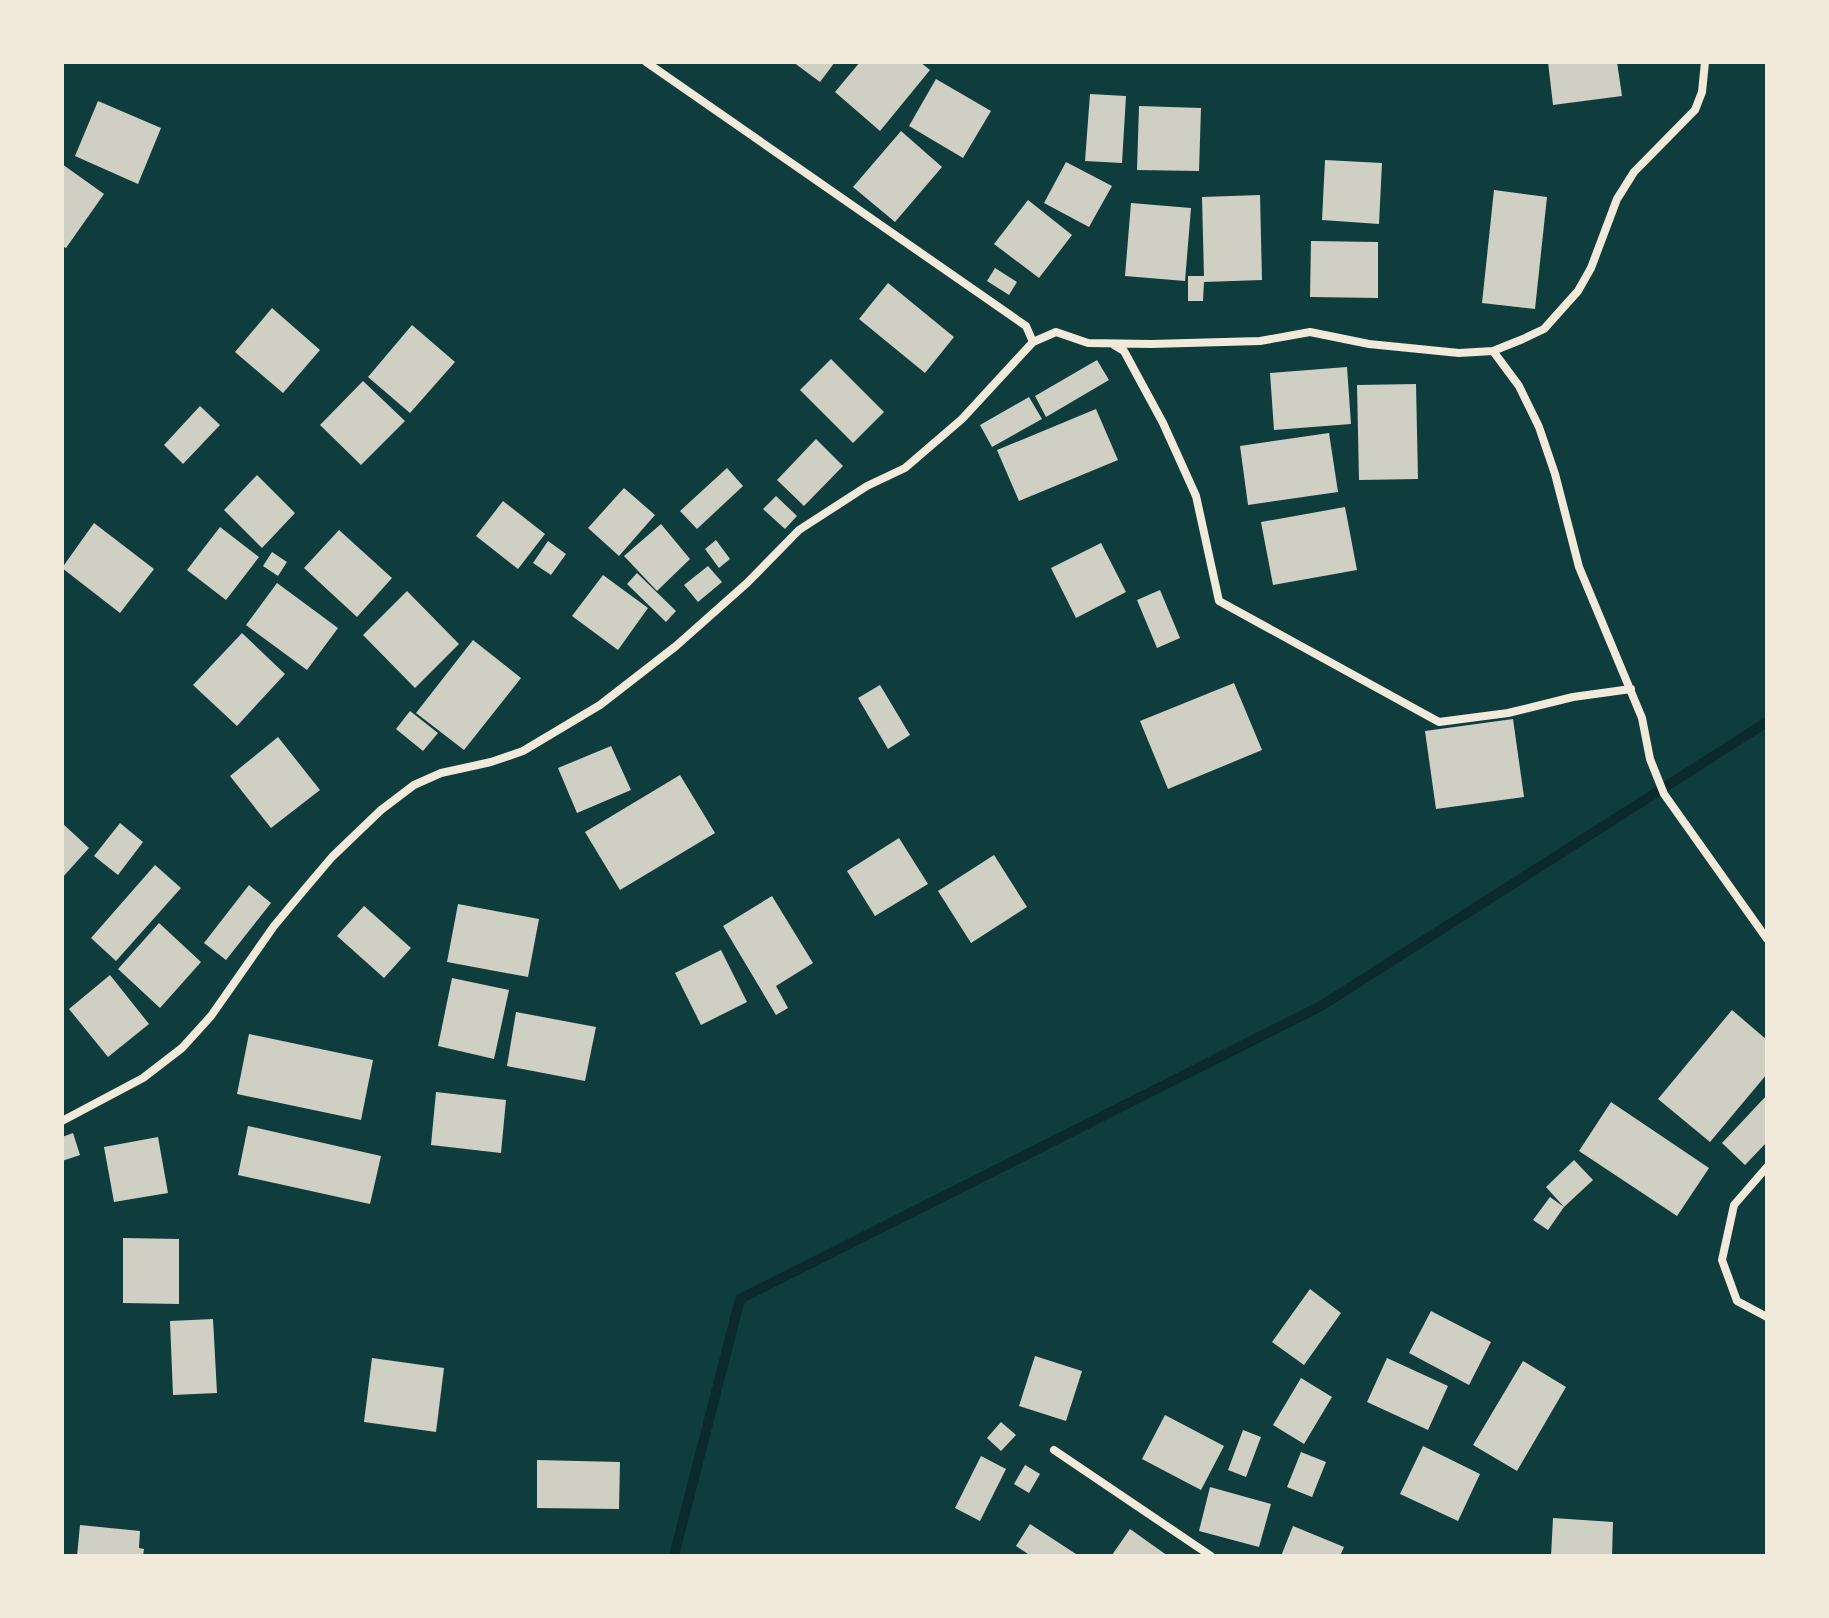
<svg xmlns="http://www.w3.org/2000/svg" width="1829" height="1618" viewBox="0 0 1829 1618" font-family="'Golos Text',sans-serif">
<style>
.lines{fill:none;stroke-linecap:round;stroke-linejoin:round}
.stream{stroke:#0a2a2b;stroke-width:10}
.building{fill:#cfcfc3}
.minor{stroke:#f1e9da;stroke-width:8}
</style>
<rect width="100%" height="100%" fill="#0f3d3e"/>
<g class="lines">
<!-- stream -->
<path class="stream" d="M674,1556L740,1299L1321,1006L1767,722"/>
</g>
<!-- building -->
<path class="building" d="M793,62H835L820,82Z
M860,62H920L930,70L880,131L835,92Z
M1548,62H1617L1622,96L1553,105Z
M936,79L991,111L963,158L909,126Z
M1090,94L1126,96L1122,163L1085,161Z
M98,101L161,128L138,184L75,156Z
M1139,106L1201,108L1199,171L1137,170Z
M901,131L942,167L895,222L853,187Z
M1325,160L1382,163L1379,224L1322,220Z
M1066,162L1112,186L1089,227L1044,203Z
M62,164L104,194L66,248L62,246Z
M1494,190L1547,197L1535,309L1482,303Z
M1260,195L1262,280L1204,282L1203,301H1188V276H1204L1202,197Z
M1028,200L1072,235L1039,278L994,244Z
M1131,203L1191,208L1185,281L1125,276Z
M1311,241L1378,242V298L1310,297Z
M995,268L1017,282L1009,295L987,281Z
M888,283L954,337L925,373L859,319Z
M272,308L320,350L283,393L235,352Z
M412,325L455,362L410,413L368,377Z
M831,359L884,412L853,443L800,390Z
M1097,360L1109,380L1046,417L1035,396Z
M1347,367L1351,424L1274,430L1270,373Z
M363,381L405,421L361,465L320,425Z
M1416,384L1418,479L1359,480L1357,385Z
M1029,397L1042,419L992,447L980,425Z
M200,406L220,425L183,464L164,445Z
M1096,409L1118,460L1019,501L997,450Z
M1329,433L1338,492L1248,505L1240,446Z
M816,439L843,466L804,506L777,480Z
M727,468L743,486L697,529L680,511Z
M257,475L295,513L262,548L224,510Z
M624,488L655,515L619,556L588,528Z
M776,496L797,516L785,529L763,509Z
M503,501L545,534L518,569L476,536Z
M1345,507L1357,570L1273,585L1261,522Z
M94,523L154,569L120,613L62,568Z
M661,524L690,559L657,591L624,556Z
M220,527L259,557L226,600L187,570Z
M339,530L392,578L357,617L304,568Z
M716,540L730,559L719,568L705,549Z
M548,541L566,554L551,575L533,563Z
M1101,543L1126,592L1076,618L1051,568Z
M272,552L287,562L278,576L263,566Z
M708,566L722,582L698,602L684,585Z
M637,573L676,611L666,622L627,584Z
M603,575L648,608L618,650L572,616Z
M277,583L338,628L307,670L246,625Z
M1160,590L1180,638L1157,648L1137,600Z
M407,591L459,644L415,688L363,635Z
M242,633L285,674L237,726L193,685Z
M473,640L521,678L464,750L416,713Z
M1234,683L1262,750L1168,789L1140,721Z
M880,685L910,735L888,749L858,698Z
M410,711L438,733L423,751L396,729Z
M1513,719L1524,797L1436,809L1425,731Z
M278,737L320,790L271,828L230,776Z
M611,746L631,790L577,813L558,768Z
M680,775L715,833L620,890L585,832Z
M62,823L89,848L62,878Z
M120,823L143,842L118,875L94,856Z
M899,838L928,884L875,916L847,871Z
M994,855L1027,907L971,943L938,891Z
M155,865L181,888L116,961L91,938Z
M249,885L271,903L226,960L204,943Z
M772,896L813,963L776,986L788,1008L776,1015L723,926Z
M458,904L539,919L528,977L447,962Z
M364,906L411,948L384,978L337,936Z
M159,923L201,962L160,1008L118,969Z
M721,950L747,1002L701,1025L675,973Z
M110,975L149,1024L108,1057L69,1009Z
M452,978L509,990L494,1059L438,1046Z
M1732,1010L1767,1040V1074L1710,1142L1658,1099Z
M516,1012L596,1027L585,1081L507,1066Z
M249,1034L373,1060L361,1120L237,1094Z
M436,1092L506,1100L501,1153L431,1145Z
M1767,1095V1142L1745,1165L1722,1143Z
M1611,1102L1709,1168L1677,1216L1579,1151Z
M248,1126L381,1156L370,1204L238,1175Z
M73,1133L80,1155L62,1161V1137Z
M158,1137L168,1193L114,1202L104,1147Z
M1574,1160L1593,1180L1564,1207L1546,1187Z
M1550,1197L1564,1207L1548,1230L1533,1220Z
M123,1238L179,1239V1304L123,1303Z
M1310,1289L1341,1313L1304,1365L1272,1342Z
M1431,1311L1491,1342L1469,1385L1409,1353Z
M213,1319L217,1393L173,1395L170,1321Z
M1035,1356L1082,1371L1066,1421L1019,1406Z
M372,1358L444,1368L436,1432L364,1422Z
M1387,1358L1448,1386L1428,1430L1367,1402Z
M1523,1361L1566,1387L1517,1471L1473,1445Z
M1301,1378L1332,1397L1304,1444L1273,1425Z
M1165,1415L1224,1446L1201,1490L1142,1459Z
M1001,1422L1016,1435L1001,1451L987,1438Z
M1243,1430L1261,1437L1246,1477L1228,1470Z
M1423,1446L1480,1474L1458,1521L1400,1494Z
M1301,1452L1326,1462L1312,1497L1287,1487Z
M981,1456L1006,1469L980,1521L955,1508Z
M537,1460L620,1462L619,1509L537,1508Z
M1025,1465L1040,1474L1029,1493L1014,1484Z
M1210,1487L1271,1504L1259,1547L1199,1531Z
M1553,1518L1613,1522L1612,1556H1551Z
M1030,1524L1079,1556H1031L1016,1546Z
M80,1525L140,1531L139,1548L144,1549L143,1556H77Z
M1293,1526L1344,1547L1340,1556H1281Z
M1130,1529L1168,1556L1112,1555Z"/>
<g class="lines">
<!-- minor -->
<path class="minor" d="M646,62L1026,326L1033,342
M1114,345L1124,351L1163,423L1196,496L1219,601L1439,722L1508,713L1573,697L1631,689
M1493,351L1519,386L1539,427L1555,474L1579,567L1642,718L1650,759L1664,794L1767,939
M62,1121L143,1078L182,1048L211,1016L274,926L304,890L332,857L381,810L414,785L441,773L491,762L523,751L600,705L676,646L747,583L799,530L867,486L905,468L962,419L1033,342L1056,332L1088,343L1151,344L1260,341L1310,332L1369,344L1459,353L1493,351L1523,339L1544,329L1578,291L1591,268L1617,199L1634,172L1695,110L1702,92L1705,62
M1767,1167L1734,1205L1722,1260L1737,1301L1767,1317
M1054,1450L1211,1556"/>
</g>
<!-- border -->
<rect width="1829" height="1618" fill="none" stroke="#f1e9da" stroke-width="128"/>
</svg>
